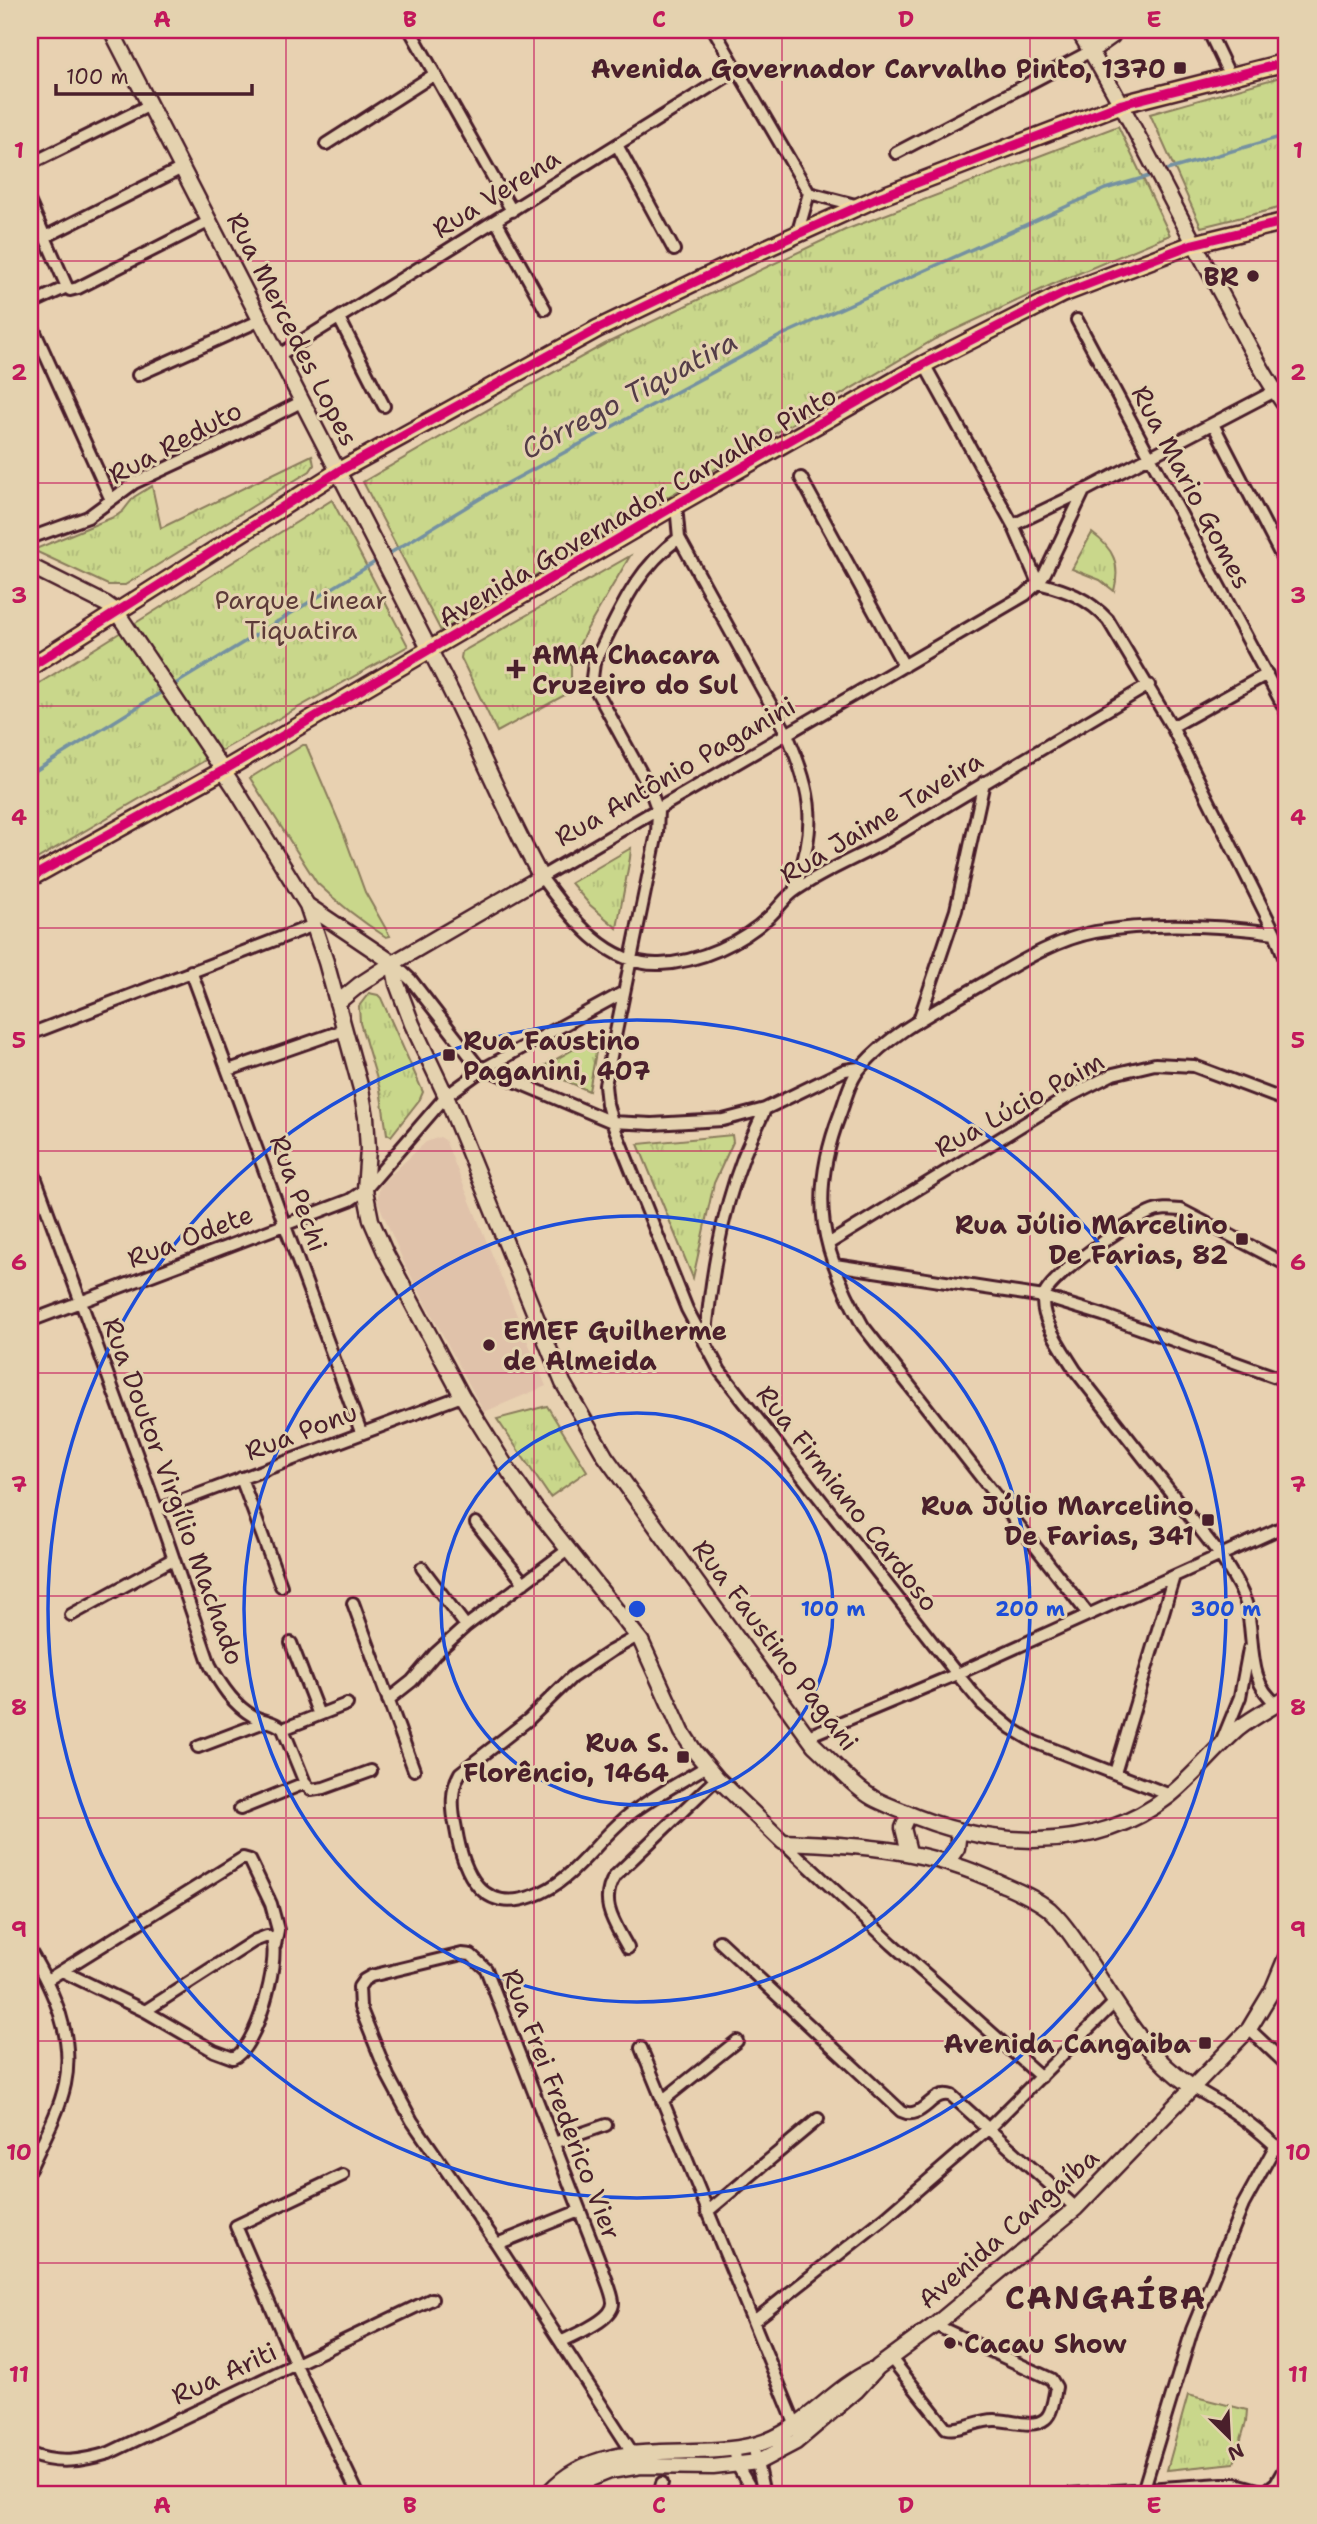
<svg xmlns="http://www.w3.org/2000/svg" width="1317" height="2524" viewBox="0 0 1317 2524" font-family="'Shantell Sans',sans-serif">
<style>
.built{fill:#e0c2aa}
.grass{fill:#c9d78b;stroke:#8a7b5b;stroke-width:2}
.park{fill:url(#park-tufts);stroke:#8a7b5b;stroke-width:2}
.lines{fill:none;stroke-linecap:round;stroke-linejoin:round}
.stream{stroke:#7491a1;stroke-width:3.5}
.street-casing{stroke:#4a1f2b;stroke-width:16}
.secondary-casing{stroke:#4a1f2b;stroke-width:19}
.primary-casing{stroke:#4a1f2b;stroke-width:21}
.street{stroke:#e4d2af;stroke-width:10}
.secondary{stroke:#e4d2af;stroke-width:14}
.primary{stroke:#fcde96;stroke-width:16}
.cycleway-casing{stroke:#e4d2af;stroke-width:13}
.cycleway{stroke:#d6006c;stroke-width:9}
.grid{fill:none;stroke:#c2185b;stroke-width:2;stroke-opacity:0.55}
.ring{fill:none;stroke:#1d4ed8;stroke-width:3.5}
.poi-dot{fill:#4a1f2b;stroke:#e4d2af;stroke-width:2.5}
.labels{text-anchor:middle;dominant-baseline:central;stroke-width:6;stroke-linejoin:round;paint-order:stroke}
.poi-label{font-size:26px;font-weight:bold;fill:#4a1f2b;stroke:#e4d2af;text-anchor:end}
.street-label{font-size:26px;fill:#4a1f2b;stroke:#e4d2af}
.park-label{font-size:26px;fill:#5d3b39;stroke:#e4d2af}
.water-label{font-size:28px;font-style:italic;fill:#543c48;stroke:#e4d2af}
.district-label{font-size:33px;font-weight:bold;letter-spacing:2px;fill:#4a1f2b;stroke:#e4d2af}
.centre{fill:#1d4ed8;stroke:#e4d2af;stroke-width:3.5}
.ring-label{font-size:21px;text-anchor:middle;font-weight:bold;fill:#1d4ed8;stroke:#e4d2af;stroke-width:6;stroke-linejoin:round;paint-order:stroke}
.neatline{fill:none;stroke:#c2185b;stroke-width:2.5}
.grid-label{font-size:23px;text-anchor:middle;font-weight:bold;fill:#c2185b}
</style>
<defs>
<pattern id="park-tufts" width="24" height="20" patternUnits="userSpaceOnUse" patternTransform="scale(1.75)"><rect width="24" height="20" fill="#c9d78b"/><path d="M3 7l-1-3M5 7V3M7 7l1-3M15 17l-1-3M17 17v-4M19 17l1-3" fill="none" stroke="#aeb878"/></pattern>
</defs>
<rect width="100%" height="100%" fill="#e8d1b1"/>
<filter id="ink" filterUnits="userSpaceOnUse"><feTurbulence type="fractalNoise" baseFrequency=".0143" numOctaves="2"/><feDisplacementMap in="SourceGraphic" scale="14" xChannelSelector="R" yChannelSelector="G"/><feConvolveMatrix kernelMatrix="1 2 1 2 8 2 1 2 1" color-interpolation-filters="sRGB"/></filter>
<g filter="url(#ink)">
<!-- built -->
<path class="built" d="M440,1137L445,1140L546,1386L484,1412L405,1265L377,1200L380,1185L426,1142Z"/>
<!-- grass -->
<path class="grass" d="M303,745H306L342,829L365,892L390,936L386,937C361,921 338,903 317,883L250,778Z"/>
<!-- park -->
<path class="park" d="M1287,75V206L1201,227L1150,114Z
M1118,126L1170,235L1051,285L935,339L441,631L363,482L525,388L605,344L845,230Z
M312,455L314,465L310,471L125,585H108L33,550L116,516L123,511L134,497L152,486L161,528Z
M332,500L408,646L226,748L30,863V689Z
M1092,533C1113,548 1121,564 1114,591L1100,580L1072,569Z
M630,556L586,631L571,662V680L574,690L497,732L461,658L462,652Z
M631,848L630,858L617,928L590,905L571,883Z
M369,993L378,995L381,998L423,1092L420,1099L391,1136L387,1134L380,1089L360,1023L359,1006Z
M599,1035L589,1091L539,1069Z
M732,1135L733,1142L714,1183L693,1278L638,1144Z
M547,1406L587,1471L550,1497L497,1419Z
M1188,2395L1247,2410L1246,2422L1234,2463L1167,2470Z"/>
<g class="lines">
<!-- stream -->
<path class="stream" d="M1160,172L1287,135
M387,555L491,492L780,336L1105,189L1153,175
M172,686L380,559
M30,774L165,690"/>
<defs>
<path id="street" d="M410,30L512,211
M714,30L809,193L859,206
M1208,30L1230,76
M326,144L435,74
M617,145L674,250
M896,153L1091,51
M30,164L150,105
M30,203L67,287L70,290L78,288L210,221
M496,221L545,309
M797,235L809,193
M45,237L182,168
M30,304L67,287
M339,318L384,406
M1077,320L1287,713
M30,321L111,500
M279,355L737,70
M924,364L1013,525L1038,583
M138,375L261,320
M1213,424L1287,567
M801,478L904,666
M1084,491L1045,573L1038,583L1025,595L541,877C570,916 606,966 660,964C700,962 741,943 770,916C779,908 786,896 796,890C825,870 859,857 889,840C976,789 1062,736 1149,685
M676,505L679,538L787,734C814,799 817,824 794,891
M1013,525L1084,491L1275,391
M30,538L88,517L134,483L216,445L303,401
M679,538C633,572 619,614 594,663L592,678L597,692L650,789L658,811L657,833L605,1085L607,1104L612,1122L687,1309L720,1371L957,1674L982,1704L1011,1728L1034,1742L1170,1795
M1038,583C1066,590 1088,598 1108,620L1172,727L1275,933L1287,965
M1172,727L1267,674
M393,963L411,980L477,1065L612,1122L652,1124L723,1120L765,1109L845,1070L859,1068
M191,971L361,1432
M919,1020L956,910L984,782
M30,1034L314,925
M229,1070L344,1030
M30,1163L157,1510L210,1665C220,1684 233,1705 253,1716C262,1721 274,1721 283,1729L305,1783L311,1790L324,1788L371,1771
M828,1244L1066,1098L1113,1074L1155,1064L1194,1066L1287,1101
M835,1265L1044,1297L1103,1315L1287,1381
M30,1321L350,1200L365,1190L446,1096L485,1068L624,992
M705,1343C711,1280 720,1218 743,1158C749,1142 758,1126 765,1109
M241,1478L281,1586
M157,1510L462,1396
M476,1523L524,1583
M422,1568L466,1626
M353,1603L414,1770
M1088,1614L863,1326C821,1252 808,1197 840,1114C846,1098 850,1079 862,1066C892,1032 936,1011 975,988C1012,967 1053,940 1095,932C1153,922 1217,925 1275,933
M71,1615L173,1559
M638,1636L611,1651L572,1677L528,1720L460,1773C450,1790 452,1810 456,1829C463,1872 481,1915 533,1896C574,1882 596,1840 630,1814C654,1796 681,1782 707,1766
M291,1643L319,1715
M388,1700L412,1681L435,1654L466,1626L569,1549
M1277,1704C1245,1681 1256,1637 1246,1603C1240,1585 1230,1571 1220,1555L1075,1370C1064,1352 1038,1317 1044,1296C1050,1276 1129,1222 1149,1213C1160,1208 1170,1209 1181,1210L1287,1265
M283,1729L347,1704
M808,1736L957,1674L1285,1526
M1222,1741L1240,1697L1249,1649
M198,1747L267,1721
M1115,1773L1174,1576
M240,1809L305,1783
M783,1842L892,1944L1041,2077
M719,1941L901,2111C924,2122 931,2088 952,2096L1076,2208
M628,1948C615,1924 598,1902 615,1876L717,1778
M30,1951C53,1990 75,2036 65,2084C59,2113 42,2142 30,2169
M62,1971L145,2011L214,2051L233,2058C256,2050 280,1962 272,1939L267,1936L254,1941L145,2011
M47,1980L243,1858L250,1860L271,1904L278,1930L275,1945
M1249,2029L1287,2065
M641,2048L796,2426
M1192,2087C1228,2106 1259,2128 1287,2157
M662,2101L737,2041
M554,2143L606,2125
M343,2175L236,2226L296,2365L358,2494
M707,2212L818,2119
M497,2244L579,2211
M754,2321L886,2217L989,2128L1114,2003
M561,2342C575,2334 614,2320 613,2302C612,2292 606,2280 603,2270L486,1969L471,1955L462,1954L371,1976L364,1980L359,1987L360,2007L388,2076L412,2121L497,2244L632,2452
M890,2357L946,2428C962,2431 979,2419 996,2420C1010,2420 1033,2429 1045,2419C1053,2413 1054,2396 1056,2387L1051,2379L935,2325
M753,2445L764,2494
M734,2448L737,2465L754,2494
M30,2454C57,2465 82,2461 109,2453L432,2299
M1144,2488L1192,2330L1243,2205L1276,2145
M659,2494L662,2483
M1070,2494L1222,2484H1236L1265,2492L1276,2483L1287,2464"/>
<path id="secondary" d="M111,30C220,241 329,452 437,664C474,734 503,808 541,877L393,963L359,985L337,1003
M1078,30C1131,117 1174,208 1223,297C1243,334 1262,374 1287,408
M1091,51L1112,36L1115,30
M30,566L106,604L116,611L235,788L307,905L326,962L361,1089L366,1117L368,1149L365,1190L371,1220L385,1252L462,1396L510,1473L535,1508L641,1641L682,1732L695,1752L717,1778L783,1842C863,1845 929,1849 1002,1884C1018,1891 1035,1898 1049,1909C1062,1921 1073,1937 1082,1951C1116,2001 1140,2052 1192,2087
M307,905L393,963L397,984L412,1024L446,1096L563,1383L605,1456L814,1745C833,1762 851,1785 873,1798C882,1803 893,1807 902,1811C987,1848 1093,1856 1169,1796C1194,1776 1214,1750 1238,1729C1253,1717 1271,1708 1287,1698
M909,1852L903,1828L909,1814
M948,1861L957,1848L959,1831
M550,2491C603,2434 687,2461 754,2445C800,2434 829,2391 870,2371
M553,2494L610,2471L641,2466L713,2467L758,2462L796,2442L856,2391L878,2367L935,2325L1076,2208L1249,2029L1272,1991L1287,1955"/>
<path id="primary" d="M30,667L339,471L597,329L747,257L877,198L1122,104L1287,62
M30,878L224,770L676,505L924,364L1062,294L1193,244L1287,221"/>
</defs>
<!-- street casing -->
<use href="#street" class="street-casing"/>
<!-- secondary casing -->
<use href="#secondary" class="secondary-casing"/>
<!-- primary casing -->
<use href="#primary" class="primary-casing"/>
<!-- street -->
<use href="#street" class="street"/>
<!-- secondary -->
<use href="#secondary" class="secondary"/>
<!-- primary -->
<use href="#primary" class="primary"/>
<defs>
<path id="cycleway" d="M30,667L339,471L597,329L747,257L877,198L1122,104L1287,62
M30,878L224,770L676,505L924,364L1062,294L1193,244L1287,221"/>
</defs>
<!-- cycleway casing -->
<use href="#cycleway" class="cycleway-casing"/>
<!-- cycleway -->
<use href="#cycleway" class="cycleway"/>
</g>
</g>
<!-- grid -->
<path class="grid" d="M286,30V2494M534,30V2494M782,30V2494M1030,30V2494M30,261H1287M30,483H1287M30,706H1287M30,928H1287M30,1151H1287M30,1373H1287M30,1596H1287M30,1818H1287M30,2041H1287M30,2263H1287"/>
<!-- distance rings -->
<g class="ring">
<circle cx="637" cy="1609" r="196"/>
<circle cx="637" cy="1609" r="393"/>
<circle cx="637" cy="1609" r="589"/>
</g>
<!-- markers -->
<g class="poi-dot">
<rect x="1173" y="61" width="14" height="14" rx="3.5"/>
<circle cx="1253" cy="276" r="7"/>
<path d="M512.5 658.5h7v7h7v7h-7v7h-7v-7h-7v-7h7z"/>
<rect x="442" y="1048" width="14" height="14" rx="3.5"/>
<rect x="1235" y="1232" width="14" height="14" rx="3.5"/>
<circle cx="489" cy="1345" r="7"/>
<rect x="1201" y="1513" width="14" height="14" rx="3.5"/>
<rect x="676" y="1750" width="14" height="14" rx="3.5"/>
<rect x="1198" y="2036" width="14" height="14" rx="3.5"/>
<circle cx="950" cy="2343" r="7"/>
</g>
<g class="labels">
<!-- poi labels -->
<g class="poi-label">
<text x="1166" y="68">Avenida Governador Carvalho Pinto, 1370</text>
<text x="1239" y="276">BR</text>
<text x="532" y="654" text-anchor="start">AMA Chacara<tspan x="532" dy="30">Cruzeiro do Sul</tspan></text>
<text x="463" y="1040" text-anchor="start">Rua Faustino<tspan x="463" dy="30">Paganini, 407</tspan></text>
<text x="1228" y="1224">Rua Júlio Marcelino<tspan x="1228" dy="30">De Farias, 82</tspan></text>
<text x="503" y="1330" text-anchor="start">EMEF Guilherme<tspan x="503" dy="30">de Almeida</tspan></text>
<text x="1194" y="1505">Rua Júlio Marcelino<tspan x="1194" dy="30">De Farias, 341</tspan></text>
<text x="669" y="1742">Rua S.<tspan x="669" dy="30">Florêncio, 1464</tspan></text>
<text x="1191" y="2043">Avenida Cangaiba</text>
<text x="964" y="2343" text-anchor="start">Cacau Show</text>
</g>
<!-- street labels -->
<g class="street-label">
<text transform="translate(496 193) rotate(-32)">Rua Verena</text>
<text transform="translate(293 329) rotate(63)">Rua Mercedes Lopes</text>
<text transform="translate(175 442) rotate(-28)">Rua Reduto</text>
<text transform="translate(1192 487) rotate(62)">Rua Mario Gomes</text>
<text transform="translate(637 506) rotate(-30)">Avenida Governador Carvalho Pinto</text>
<text transform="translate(675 771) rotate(-30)">Rua Antônio Paganini</text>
<text transform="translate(881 817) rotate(-31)">Rua Jaime Taveira</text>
<text transform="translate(1019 1104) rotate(-29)">Rua Lúcio Paim</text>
<text transform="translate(299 1193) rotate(70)">Rua Pechi</text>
<text transform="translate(190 1236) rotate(-21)">Rua Odete</text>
<text transform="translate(301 1431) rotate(-21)">Rua Ponu</text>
<text transform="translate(174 1491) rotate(70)">Rua Doutor Virgílio Machado</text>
<text transform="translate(848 1498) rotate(52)">Rua Firmiano Cardoso</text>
<text transform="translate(776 1645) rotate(53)">Rua Faustino Pagani</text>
<text transform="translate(562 2104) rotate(69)">Rua Frei Frederico Vier</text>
<text transform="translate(1008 2228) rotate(-41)">Avenida Cangaíba</text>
<text transform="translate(224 2373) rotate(-25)">Rua Ariti</text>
</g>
<!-- park labels -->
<g class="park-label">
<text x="301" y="599">Parque Linear<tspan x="301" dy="30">Tiquatira</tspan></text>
</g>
<!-- water labels -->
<g class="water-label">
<text transform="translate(629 395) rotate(-28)">Córrego Tiquatira</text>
</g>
<!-- district labels -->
<g class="district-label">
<text x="1106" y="2297">CANGAÍBA</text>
</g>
</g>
<circle cx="637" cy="1609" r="10" class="centre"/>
<g class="ring-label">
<text x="833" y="1616">100 m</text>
<text x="1030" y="1616">200 m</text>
<text x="1226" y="1616">300 m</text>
</g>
<!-- margin -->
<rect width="1317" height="2524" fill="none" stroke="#e4d2af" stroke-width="77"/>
<!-- north arrow -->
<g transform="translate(1229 2437) rotate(156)" stroke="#e4d2af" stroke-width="5" paint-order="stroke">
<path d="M0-5L12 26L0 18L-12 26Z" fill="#4a1f2b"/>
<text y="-10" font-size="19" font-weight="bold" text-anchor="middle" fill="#4a1f2b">N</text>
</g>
<!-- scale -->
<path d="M56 84v10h196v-10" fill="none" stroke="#4a1f2b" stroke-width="3.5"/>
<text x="66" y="84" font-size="21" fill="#4a1f2b" stroke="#e4d2af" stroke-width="5" paint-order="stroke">100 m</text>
<rect x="38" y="38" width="1240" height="2448" class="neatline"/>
<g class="grid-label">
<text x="162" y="27">A</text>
<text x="410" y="27">B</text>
<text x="659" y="27">C</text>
<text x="906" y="27">D</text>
<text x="1154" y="27">E</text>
<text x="19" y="158">1</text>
<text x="1298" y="158">1</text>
<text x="19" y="380">2</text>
<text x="1298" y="380">2</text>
<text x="19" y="603">3</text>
<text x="1298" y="603">3</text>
<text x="19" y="825">4</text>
<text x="1298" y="825">4</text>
<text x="19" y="1048">5</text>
<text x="1298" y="1048">5</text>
<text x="19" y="1270">6</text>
<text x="1298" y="1270">6</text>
<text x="19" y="1492">7</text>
<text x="1298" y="1492">7</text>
<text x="19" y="1715">8</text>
<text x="1298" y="1715">8</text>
<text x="19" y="1937">9</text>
<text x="1298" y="1937">9</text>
<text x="19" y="2160">10</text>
<text x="1298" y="2160">10</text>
<text x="19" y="2382">11</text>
<text x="1298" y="2382">11</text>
<text x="162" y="2513">A</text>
<text x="410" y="2513">B</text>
<text x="659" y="2513">C</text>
<text x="906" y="2513">D</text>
<text x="1154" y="2513">E</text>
</g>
</svg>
